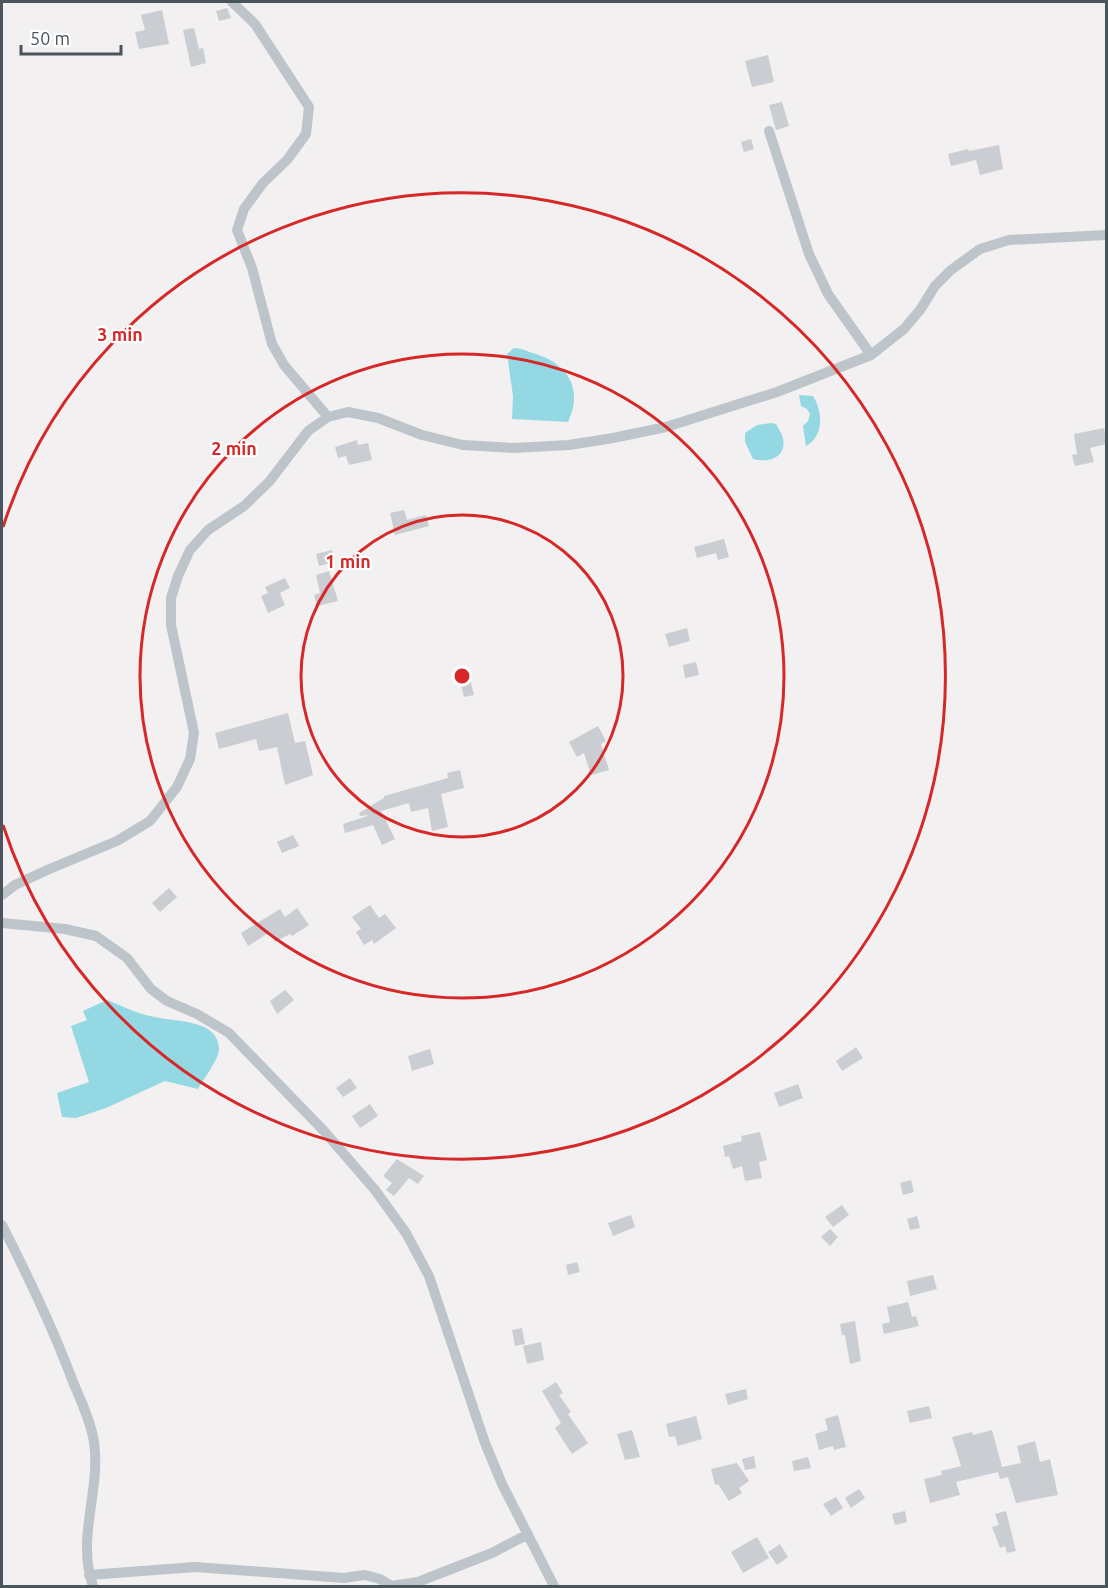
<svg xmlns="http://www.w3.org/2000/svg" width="1108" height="1588" viewBox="0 0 1108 1588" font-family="Ubuntu,sans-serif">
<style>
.water{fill:#94d8e3}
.building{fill:#cacdd1}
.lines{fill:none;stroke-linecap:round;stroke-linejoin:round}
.street{stroke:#bdc5cb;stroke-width:10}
.ring{fill:none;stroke:#d62828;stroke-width:3}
.centre{fill:#d62828;stroke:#fff;stroke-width:3}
.ring-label{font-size:18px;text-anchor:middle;font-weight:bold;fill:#d62828;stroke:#fff;stroke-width:4.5;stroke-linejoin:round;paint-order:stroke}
</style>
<rect width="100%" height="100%" fill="#f2f0f0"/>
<!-- water -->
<path class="water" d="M514,348C521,348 526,351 533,353C567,363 584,388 568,422L512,419L513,396L507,354Z
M799,395L813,396C823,412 824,436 806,446L803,426L808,421L810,414L807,409L801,406Z
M771,423L776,424C778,428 782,434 783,438C787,458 768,463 753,459L745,442V433L757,425Z
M107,1000C122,1006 138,1014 155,1017C175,1022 219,1019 219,1049C219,1059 203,1080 198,1089L165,1081L106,1108L76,1118L62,1117L57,1093L89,1082L71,1026L87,1020L83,1011Z"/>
<!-- building -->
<path class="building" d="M227,8L231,18L219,21L216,11Z
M162,10L169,44L139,49L135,32L145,30L141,15Z
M194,28L199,49L203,48L206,63L191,67L183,30Z
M768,55L774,82L752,87L745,61Z
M782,102L789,126L776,130L769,105Z
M751,139L754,149L744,152L741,142Z
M999,145L1003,169L980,175L976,160L951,166L948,154L968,149L969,151Z
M1104,428L1107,444L1090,448L1094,462L1075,466L1072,455L1077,454L1074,434Z
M357,440L358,445L368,443L372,460L349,465L346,456L338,458L335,447Z
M404,510L407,520L426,515L429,526L395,535L390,513Z
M724,539L729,557L718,560L716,553L697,558L694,547Z
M332,550L335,562L319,566L316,554Z
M329,571L338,601L317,606L314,595L320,593L316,575Z
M285,578L290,588L280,593L285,605L268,613L261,596L268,593L265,587Z
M687,628L690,641L669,647L665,634Z
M696,662L699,675L685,678L683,665Z
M470,679L474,695L464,697L460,681Z
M288,713L295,743L305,741L313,775L285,785L277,747L259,751L256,739L219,749L215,733Z
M598,726L606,741L601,744L609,770L591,775L584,753L577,757L569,742Z
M460,770L464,788L441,794L448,827L432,831L428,808L411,812L409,803L381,811L395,839L382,845L373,825L345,833L343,824L368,816L367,815L360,816L359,813L384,798V796L448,778L447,773Z
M293,835L299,846L282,853L277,842Z
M169,888L177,897L160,912L152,903Z
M370,905L379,918L385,914L396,928L374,944L372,940L364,945L356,932L361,929L352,917Z
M297,908L309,925L292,936L290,934L275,942L270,932L248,946L241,933L280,909L285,917Z
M285,990L294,1000L277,1014L270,1001Z
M856,1047L863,1058L842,1071L836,1061Z
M430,1049L434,1064L412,1071L408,1056Z
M350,1078L357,1088L343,1097L336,1088Z
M798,1084L803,1098L779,1107L774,1093Z
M370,1104L378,1116L360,1128L352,1116Z
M760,1132L767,1160L759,1162L762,1178L745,1181L742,1166L733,1169L729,1156L725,1157L723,1146L742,1141L741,1136Z
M397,1159L424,1176L418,1184L409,1178L394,1196L386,1190L392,1183L383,1176Z
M911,1180L914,1192L903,1195L900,1183Z
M842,1205L849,1215L833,1227L825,1217Z
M631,1215L635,1227L613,1236L608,1223Z
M917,1216L920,1228L910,1230L907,1219Z
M830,1229L838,1237L830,1246L821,1237Z
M577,1262L580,1272L568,1275L566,1265Z
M933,1275L937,1289L910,1296L907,1281Z
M908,1302L912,1317L916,1316L919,1326L884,1334L882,1324L890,1322L887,1307Z
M855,1321L861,1361L850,1364L845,1335H842L840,1324Z
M522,1328L525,1344L515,1346L512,1330Z
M541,1342L544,1360L527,1364L523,1346Z
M556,1382L563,1393L559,1395L571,1412L568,1414L588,1443L572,1454L555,1428L561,1423L542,1391Z
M746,1389L748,1399L728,1405L725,1394Z
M929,1406L932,1418L910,1423L907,1411Z
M838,1415L846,1447L834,1450L833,1446L819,1450L815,1434L828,1430L825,1419Z
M696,1416L702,1439L678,1446L675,1436L669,1437L666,1424Z
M632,1430L640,1457L625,1460L617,1434Z
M992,1430L1002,1467L1021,1463L1017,1446L1035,1441L1040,1462L1050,1459L1058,1495L1016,1503L1008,1477L1000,1479L998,1472L956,1482L960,1495L930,1503L924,1479L942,1475L941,1471L961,1466L952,1437L972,1432L973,1435Z
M754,1456L756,1468L745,1470L742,1459Z
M808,1457L811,1468L794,1471L792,1461Z
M737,1463L749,1481L739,1488L742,1493L729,1501L718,1484L715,1485L711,1469Z
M859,1489L865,1498L851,1508L845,1498Z
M836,1497L843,1508L831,1516L823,1504Z
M905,1511L907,1522L895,1525L892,1514Z
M1006,1511L1016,1551L1007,1553L1005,1546L1000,1548L992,1527L999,1525L995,1514Z
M757,1537L769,1558L743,1573L731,1552Z
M780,1544L788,1557L777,1565L768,1552Z"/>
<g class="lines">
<!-- street -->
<path class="street" d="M232,2L255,24L309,107L306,134L287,160L263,183L244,209L237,230L252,268L272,344L284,365L328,417
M769,131L809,254L828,294L871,355
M2,895L15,885L47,870L117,841L150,821L177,787L190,759L194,733L171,625V598L178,576L190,550L208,530L244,506L269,482L308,431L328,417L348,412L378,418L422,435L463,445L514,448L569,445L613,438L666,427L777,392L871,355L904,329L920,310L935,286L951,270L980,249L1009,240L1106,235
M2,923L65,929L96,936L127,958L151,989L167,1001L197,1014L229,1033L324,1131L375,1190L406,1233L429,1276L485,1443L502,1484L554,1586
M2,1225C28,1276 53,1328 73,1382C81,1401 91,1422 94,1442C101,1492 76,1537 93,1586
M89,1575L195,1567L344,1578L365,1575L380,1579L391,1586L418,1582L492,1553L528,1534"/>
</g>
<!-- distance rings -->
<g class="ring">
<circle cx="462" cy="676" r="161"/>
<circle cx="462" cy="676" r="322"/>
<path d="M3 527A483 483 0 1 1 3 825"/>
</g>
<circle cx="462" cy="676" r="9" class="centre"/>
<g class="ring-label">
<text x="120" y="341">3 min</text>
<text x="234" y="455">2 min</text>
<text x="348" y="568">1 min</text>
</g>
<!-- border -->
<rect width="1108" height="1588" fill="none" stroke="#49545b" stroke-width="6"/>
<!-- scale -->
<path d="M21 45v9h100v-9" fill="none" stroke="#49545b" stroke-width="3"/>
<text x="30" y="45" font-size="18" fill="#49545b" stroke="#ffffff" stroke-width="4.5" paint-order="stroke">50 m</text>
</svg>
